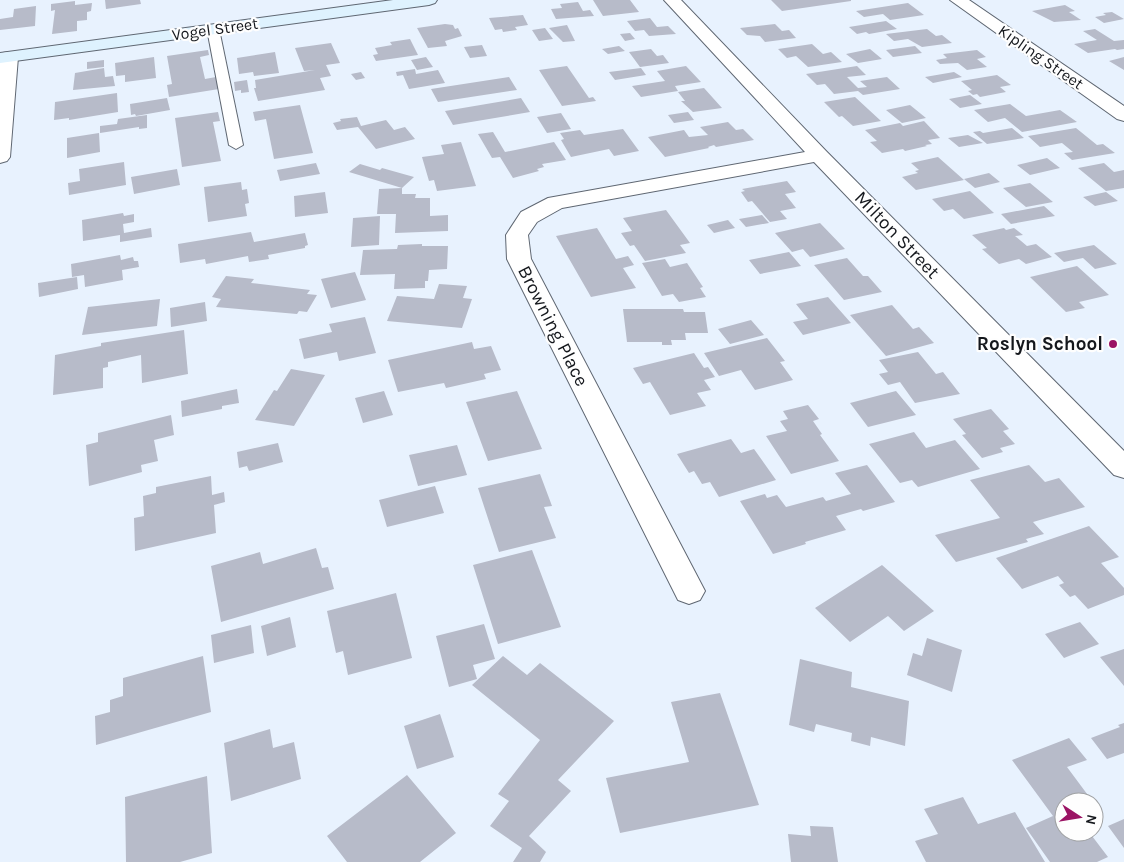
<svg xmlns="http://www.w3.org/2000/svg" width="1124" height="862" viewBox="0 0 1124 862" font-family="Karla,sans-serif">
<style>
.building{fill:#b7bbc9}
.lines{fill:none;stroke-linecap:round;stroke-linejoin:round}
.service-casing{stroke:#5f6772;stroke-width:2}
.minor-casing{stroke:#5f6772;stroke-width:2}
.secondary-casing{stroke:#5f6772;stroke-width:2}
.service{fill:#fff;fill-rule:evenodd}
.minor{fill:#fff;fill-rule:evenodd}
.secondary{fill:#def2fe;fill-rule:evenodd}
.poi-dot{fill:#9b1364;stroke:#fefefe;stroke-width:2}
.labels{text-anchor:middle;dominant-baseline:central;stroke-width:4.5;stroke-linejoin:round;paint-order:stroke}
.far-street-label{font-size:16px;fill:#14171c;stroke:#fefefe}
.street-label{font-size:19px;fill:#14171c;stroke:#fefefe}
.poi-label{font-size:19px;font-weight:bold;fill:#14171c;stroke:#fefefe;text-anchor:end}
</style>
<rect width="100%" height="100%" fill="#e8f2fe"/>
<!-- building -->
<path class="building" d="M105,0H140L141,4L106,9Z
M593,0H630L639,12L603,16Z
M771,0H851V1L782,11Z
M75,1V5L92,3L91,11L87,12V20L77,21V31L52,34L55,10L51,11V4Z
M578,2L583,11L590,10L594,16L556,19L551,9L562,8L560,4Z
M908,3L924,15L890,20L883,14L864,17L856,11Z
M1065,5L1075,11L1069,12L1081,20L1054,22L1032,11Z
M36,6L35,26L0,30V19L13,17L14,9Z
M1112,12L1124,19L1104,23L1095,17L1106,15L1103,13Z
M523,15L528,25L515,27L517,30L503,32L502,29L495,30L489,18Z
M650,18L657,27L668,26L676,34L649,36L644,30L635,31L627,21Z
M886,21L897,29L869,34L866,32L857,34L849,27Z
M445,24L453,25L455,29L458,28L462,36L445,41L447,46L428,48L417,28Z
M775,24L782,31L789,30L796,38L765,42L760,36L747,35L740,28Z
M567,25L575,41L563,42L549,28Z
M545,28L553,39L539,41L532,30Z
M927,29L936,36L942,35L952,43L922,47L908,39L894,41L886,34Z
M1095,29L1114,41L1124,40V49L1117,50L1115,49L1088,53L1074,44L1097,40L1083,31Z
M630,33L635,39L625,41L620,34Z
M410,39L418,55L376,61L373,55L378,54L375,48L392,45L390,42Z
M331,43L340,63L326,65L331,76L320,78L325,90L258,101L254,88H256L255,80L315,70L304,71L295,48Z
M812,44L823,54L831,52L842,62L808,67L796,56L787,58L778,49Z
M482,45L487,56L470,58L464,47Z
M619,46L625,51L608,54L602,49Z
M915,46L922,53L893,57L886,50Z
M651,49L657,56L663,55L669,63L640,67L629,52Z
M870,49L882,59L858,63L846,54Z
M208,50L209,55L200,57L205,79L216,77L219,89L169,97L167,85L172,84L167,56Z
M977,50L986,57L977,59L987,67L967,70L958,63L940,64L936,60L947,58L943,54Z
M275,52L279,73L254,76L253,72L239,74L237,58Z
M154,57L156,78L125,82V75L116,76L115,63Z
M426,57L433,67L417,70L411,60Z
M1124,57V70L1109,61Z
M104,60V67L87,69V62Z
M567,66L589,98L593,97L596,101L562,106L539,70Z
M686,66L701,82L675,86L678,91L641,97L632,86L665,81L657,71Z
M857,66L866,75L847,77L858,88L867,87L860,81L887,77L900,89L863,95L858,91L834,94L825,84L817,85L806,74Z
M104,68L105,77L113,76L115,86L73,90L75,73Z
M641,68L646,75L615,80L609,72Z
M415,69L416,74L438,70L445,83L409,89L403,75L397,76L396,72Z
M361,72L365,78L356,80L351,74Z
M954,72L962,77L933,83L925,77Z
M997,75L1011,85L1000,87L1006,92L980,97L977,94L973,95L968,91L972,90L961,81Z
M509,77L517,90L438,102L431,89Z
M247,80L249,92L241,93V90L235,91L234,82Z
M704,88L722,108L693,112L681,101H685L678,92Z
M117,93L118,112L69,120V118L54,120L55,102Z
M970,95L982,104L960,108L949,99Z
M855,97L881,121L853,126L842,116L839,117L824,102Z
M167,98L170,110L136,116L135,114L131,115L130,104Z
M521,98L530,112L453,125L445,111Z
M1010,104L1026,116L1060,110L1077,122L1022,132L1005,118L988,122L974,110Z
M300,105L313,153L274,159L266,119L255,121L253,112Z
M910,105L926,118L902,123L886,110Z
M218,112L220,121L213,122L221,161L182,167L175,118Z
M688,112L694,120L674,123L668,115Z
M561,113L571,129L547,133L537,117Z
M147,115V128L139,129V127L100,133V126L117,124L118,119Z
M357,117L361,126L386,120L394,130L405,127L415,139L376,149L358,127L337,130L333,123L341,121L340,119Z
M924,121L940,138L928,140L932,144L925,145L927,146L905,151L903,149L882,153L870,142L877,141L865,130L900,123L903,126Z
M728,122L736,130L743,129L754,140L716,147L714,145L708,147L709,148L665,157L648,137L684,130L689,137L708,135L700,127Z
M1012,128L1024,138L987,144L973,132L980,131L983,133Z
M1076,128L1097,145L1103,144L1115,153L1072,160L1064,153L1073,152L1062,143L1040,147L1028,136Z
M623,129L639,151L614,156L609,149L571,157L561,140L564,139L560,133L580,130L584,135Z
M493,132L505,152L554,142L566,160L542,164L544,167L537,169L539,171L513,178L500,157L492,158L478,134Z
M99,133L100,152L67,158V138Z
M968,135L983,143L959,147L948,138Z
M461,142L476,186L437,191L434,180L429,181L422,157L444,154L441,145Z
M938,157L964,180L916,190L902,177L918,173L915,171L919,170L911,163Z
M1047,158L1060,168L1030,175L1017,165Z
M124,162L126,185L69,195L68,183L80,181L79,169Z
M316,163L320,174L280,181L277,170Z
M1104,163L1114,172L1124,170V188L1106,191L1078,168Z
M360,164L380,170L382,168L414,177L402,188L349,172Z
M177,169L180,185L134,194L131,177Z
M989,173L1000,182L975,188L964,179Z
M787,181L796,192L785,194L796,208L780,211L787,219L770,222L752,201L748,202L741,192L745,191L742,189Z
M241,182L242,190L247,189L249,203L245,204L247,216L208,222L204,187Z
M1030,183L1053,202L1026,207L1003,188Z
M402,188V194H416L415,198H430V216L448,215V231L395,233L396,214H377L379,189Z
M970,191L994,213L964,219L953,209L944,211L932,199Z
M325,192L328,213L295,217L294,196Z
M1106,192L1118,201L1095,206L1083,197Z
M1044,206L1055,216L1011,224L1001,214Z
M666,210L690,243L680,245L686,253L645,261L634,245L630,246L621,233L632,231L623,218Z
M123,213L124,216L134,214V222L123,224L124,233L151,228L152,237L120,242V235L83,241L82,220Z
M762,215L769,223L746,227L739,219Z
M380,216L379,245L351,247L353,218Z
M728,220L735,228L714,233L707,225Z
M820,223L845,249L810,257L803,249L792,252L775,233Z
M597,228L616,259L628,256L634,265L623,268L636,288L591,297L556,236Z
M1004,228L1006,230L1014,228L1023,235L1015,236L1027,246L1036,244L1052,257L1026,264L1019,259L999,264L982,249L987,248L972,235Z
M251,232L254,242L305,233L308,245L305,246V248L268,255L269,259L249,262L248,256L206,264L205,259L180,263L178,244Z
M422,244V246H448L447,269L429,270L428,281H425V288L394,289L395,274L360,275L363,250L397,249L398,245Z
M1094,245L1117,264L1095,269L1083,258L1064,262L1054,253Z
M789,252L801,266L760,274L749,260Z
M120,255L121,260L133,257L134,261H138L139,267L122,270L123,280L85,287L84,275L72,277L71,264Z
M847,258L863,276H868L882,292L844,300L814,265Z
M665,259L670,267L687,263L703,287L700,288L706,297L679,302L673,294L662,296L642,263Z
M1077,266L1109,295L1079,302L1085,308L1066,312L1030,277Z
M355,272L366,300L331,308L321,279Z
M226,276L254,279L251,283L310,290L307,294L317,295L307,312L299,311L297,314L216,307L221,299L212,297Z
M77,277L78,289L39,297L38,283Z
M439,284L467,286L463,298L472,299L462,328L387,321L397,296L434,299Z
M828,297L851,323L803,335L793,322L808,319L796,304Z
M160,299L157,326L82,335L88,307Z
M205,302L207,321L171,327L170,308Z
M892,305L913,329L919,327L934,343L886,356L850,315Z
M623,309H683L684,312H705L708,333H685L686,340H671L672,345H662V342H627Z
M365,317L376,353L339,361L337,352L304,359L299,339L332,332L329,324Z
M751,320L764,335L730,344L718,329Z
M184,330L188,374L142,383L141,355L108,362V367L103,368V388L53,395L55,355L101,346V343Z
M767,338L785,361L780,362L793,380L755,390L741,370L719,376L704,353Z
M472,342L474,349L491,346L501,370L484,374L486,379L446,388L444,383L398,392L388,360Z
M918,352L936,374L943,372L960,394L915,403L900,382L888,385L879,374L888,372L879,360Z
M694,353L704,368L708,367L715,377L704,380L711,390L697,393L706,406L670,415L650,382L643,384L633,368Z
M291,369L325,375L294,426L255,420L274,390L277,391Z
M237,389L239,403L222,406V409L182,417L181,401Z
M384,391L393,415L363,423L355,398Z
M517,391L542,449L488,461L466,402Z
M896,391L916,415L868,427L850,403Z
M808,405L819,419L813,421L822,434L820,435L839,461L791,474L766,436L787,431L780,421L788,419L783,411Z
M991,409L1009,429L1003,431L1015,444L1000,448L1003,452L982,458L962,435L966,434L953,419Z
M171,415L174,435L154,440L158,461L141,465L142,472L89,486L86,445L98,442V433Z
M914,432L926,448L955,440L980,469L918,487L912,480L900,483L869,444Z
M731,439L741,453L754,449L776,480L719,497L710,482L702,484L694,471L689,473L677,454Z
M278,443L283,462L249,471L247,466L239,468L237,452Z
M457,445L467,475L418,486L409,455Z
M867,465L895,502L863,511L861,509L836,516L846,530L805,542L806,544L773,554L740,501L765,494L767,498L777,495L786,507L823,497L826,501L851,494L835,473Z
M1029,465L1045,482L1059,478L1085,507L1033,522L1044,534L1026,539L1028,542L956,562L935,535L1000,518L970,480Z
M540,474L552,506L544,507L556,538L499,552L478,488Z
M211,476L212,495L224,492L225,502L214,505L216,533L135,551L134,518L144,516L143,496L156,493V487Z
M435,486L444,513L387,527L379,500Z
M1089,526L1119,557L1101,563L1124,588V595L1088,609L1075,595L1070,597L1059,585L1064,583L1058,576L1022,589L996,558Z
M316,548L322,568L328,567L334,589L221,622L211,566L260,552L263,564Z
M532,550L561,627L498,644L473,565Z
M882,565L934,611L904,631L888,616L850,642L815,608Z
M396,593L412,658L348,675L343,651L336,653L327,611Z
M290,617L296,647L267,656L261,626Z
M1080,622L1099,644L1064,658L1045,634Z
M484,624L495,659L473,665L477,679L449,687L436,636Z
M251,625L254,653L214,663L211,635Z
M927,638L962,650L952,692L907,675L913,653L922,656Z
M1124,649V686L1100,657Z
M203,656L211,712L96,745L95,716L110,712V700L123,696V678Z
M503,656L527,675L540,663L614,721L558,780L571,791L529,836L546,852L540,862H513L522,848L490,826L509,801L498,794L540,740L472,685Z
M800,659L852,672L851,687L909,701L905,746L871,737L870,746L851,741L852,733L816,724L814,732L789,725Z
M720,693L759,805L620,833L606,778L689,762L671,702Z
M440,714L454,757L417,769L404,726Z
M1124,723V753L1107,759L1091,738L1120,727L1118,725Z
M270,729L273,748L294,742L301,779L231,801L224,743Z
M1069,738L1087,760L1067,767L1093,802H1064V832H1089L1108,857L1097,862H1050L1026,828L1053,816L1012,760Z
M407,775L456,833L420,862H347L327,836Z
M207,776L212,853L180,862H126L125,797Z
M963,797L978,824L1015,812L1045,862H926L915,841L938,834L924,809Z
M1124,819V848L1108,826Z
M810,826L833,827L838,862H791L788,834L811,836Z"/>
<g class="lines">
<defs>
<path id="service" d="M213,26L219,29L243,145L236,149L229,145L207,29Z"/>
<path id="minor" d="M664,0H681L826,151L1124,451V478L1114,475L814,162L562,208L537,222L528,235L531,259L705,591L700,600L689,604L678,600L507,259L506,235L521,212L548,198L805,152Z
M950,0H969L1124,106V121L1117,119Z
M9,52L15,53L18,57L10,157L7,161L0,163V58L3,53Z"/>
<path id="secondary" d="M393,0H437L435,3L429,5L0,63V53Z"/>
</defs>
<!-- service casing -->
<use href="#service" class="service-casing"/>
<!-- minor casing -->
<use href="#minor" class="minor-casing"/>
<!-- secondary casing -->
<use href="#secondary" class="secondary-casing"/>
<!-- service -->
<use href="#service" class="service"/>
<!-- minor -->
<use href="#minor" class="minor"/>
<!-- secondary -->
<use href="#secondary" class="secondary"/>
</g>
<!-- markers -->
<circle class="poi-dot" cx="1113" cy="344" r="5"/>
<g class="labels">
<!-- far-street labels -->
<g class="far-street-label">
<text transform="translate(215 29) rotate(-8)">Vogel Street</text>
<text transform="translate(1041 57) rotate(35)">Kipling Street</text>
</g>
<!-- street labels -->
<g class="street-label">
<text transform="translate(897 235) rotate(46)">Milton Street</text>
<text transform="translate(553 326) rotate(63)">Browning Place</text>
</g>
<!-- poi labels -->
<g class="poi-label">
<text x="1103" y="344">Roslyn School</text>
</g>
</g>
<!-- north arrow -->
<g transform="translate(1079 817) rotate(102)"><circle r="24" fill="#fefefe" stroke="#a0a2a4"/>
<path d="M0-4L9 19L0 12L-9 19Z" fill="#9b1364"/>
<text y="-8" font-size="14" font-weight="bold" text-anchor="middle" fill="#14171c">N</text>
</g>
</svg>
